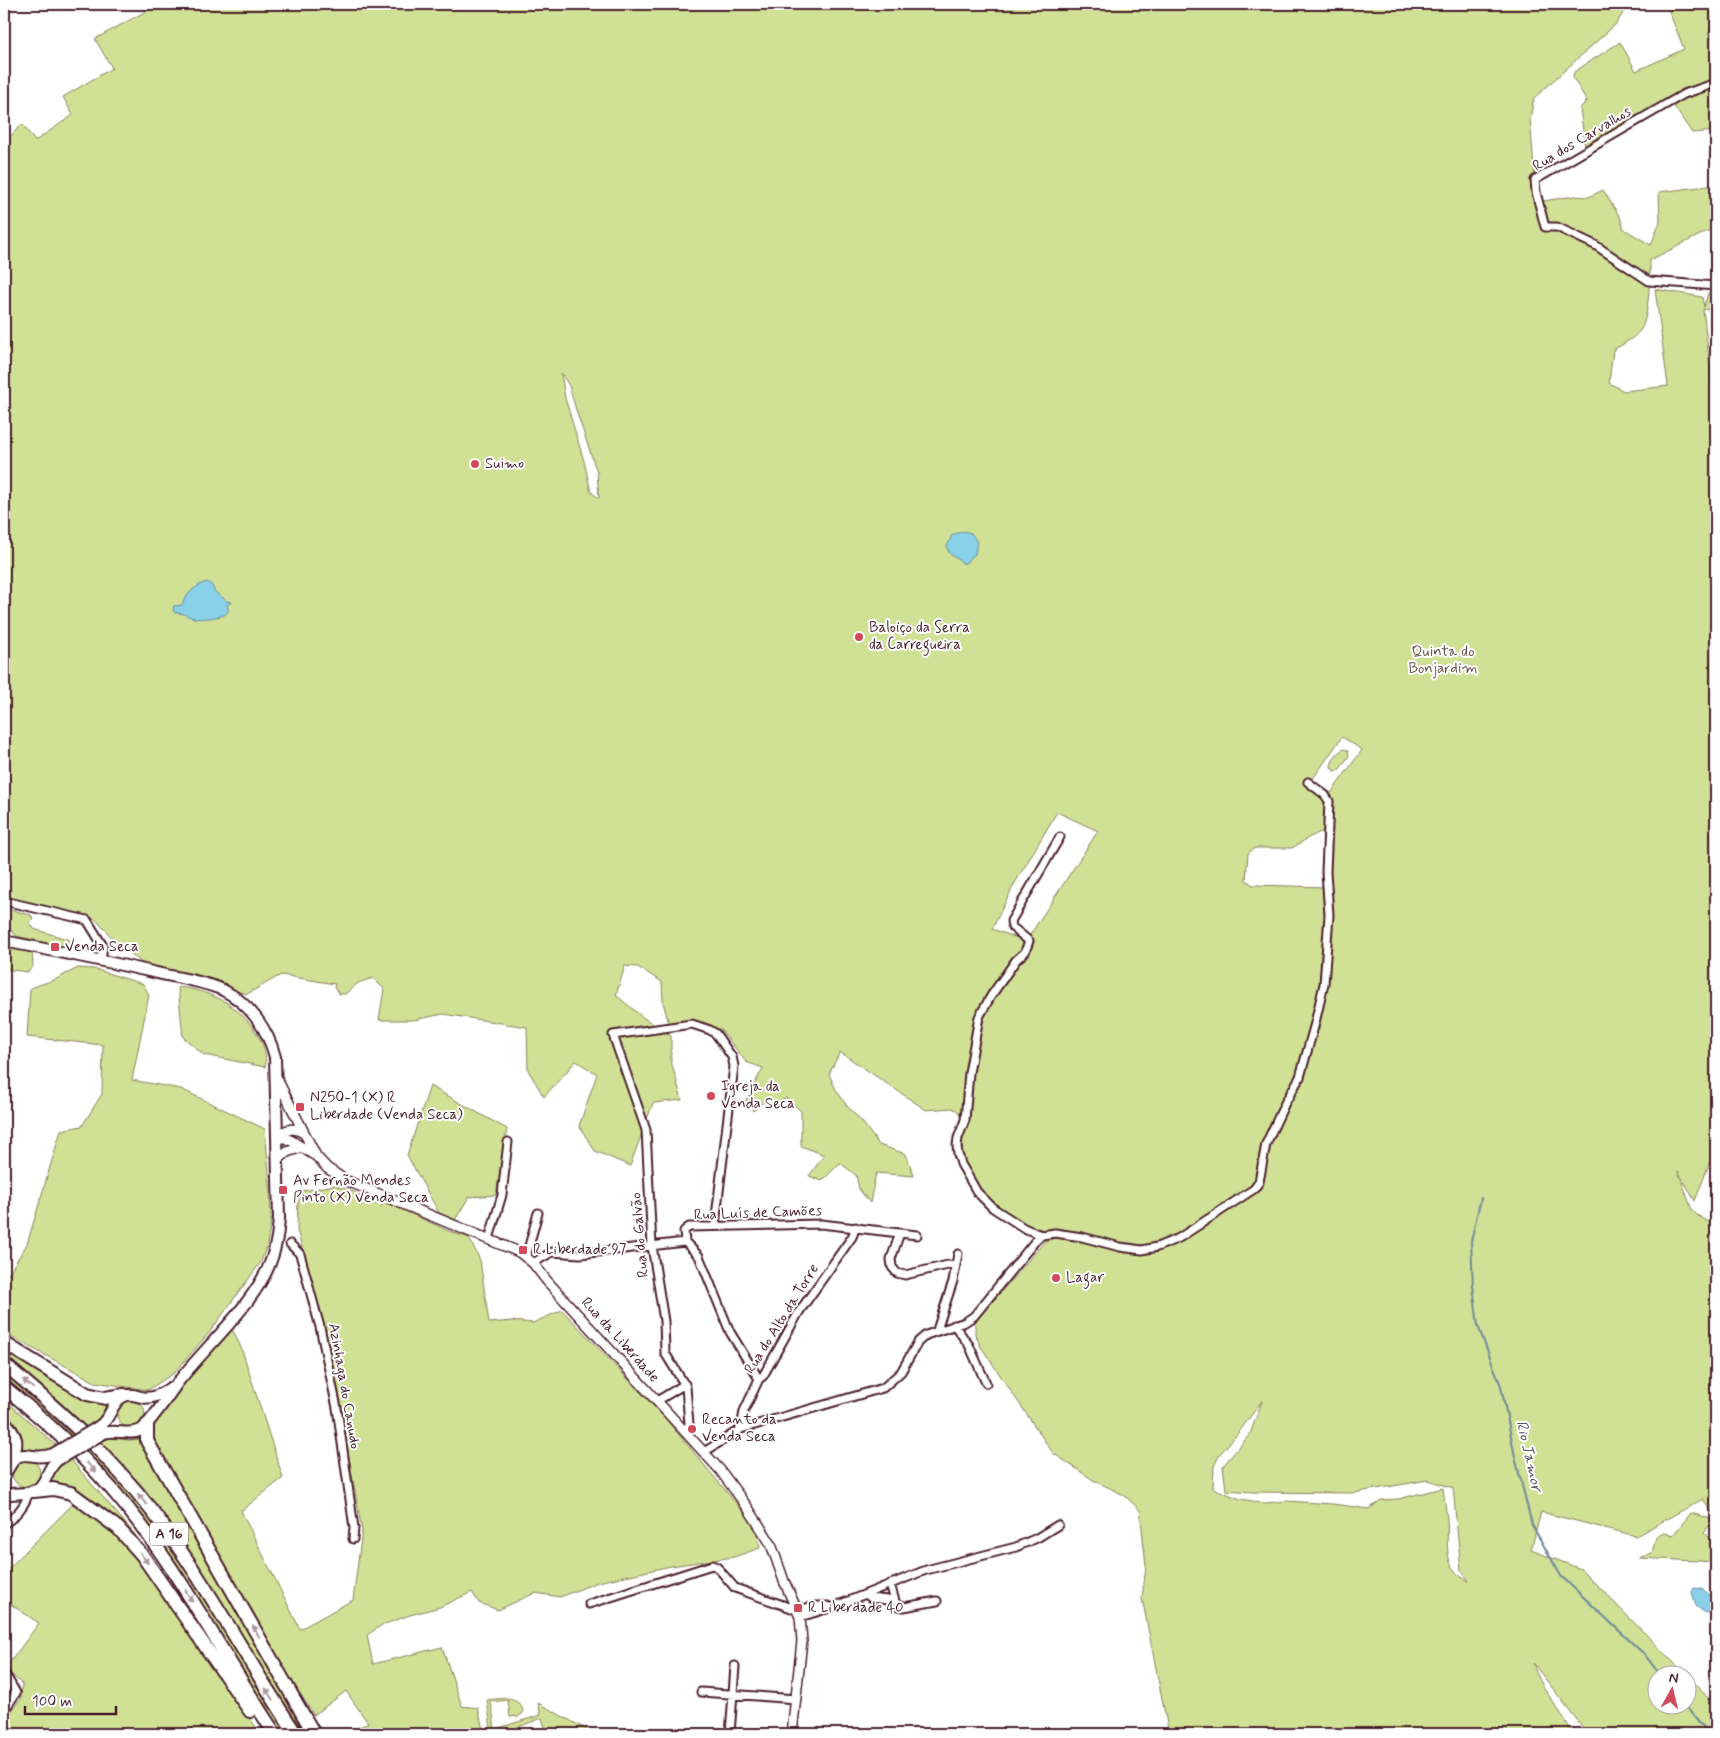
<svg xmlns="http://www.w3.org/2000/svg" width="1720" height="1738" viewBox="0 0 1720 1738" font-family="Mynerve,sans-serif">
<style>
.green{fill:#d0e094;stroke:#8d8060;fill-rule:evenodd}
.water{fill:#88d1e8;stroke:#6f8a9c}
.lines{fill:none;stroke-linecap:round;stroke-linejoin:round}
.stream{stroke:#6f8a9c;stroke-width:2}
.minor-casing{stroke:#4a1f2b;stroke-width:11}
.tertiary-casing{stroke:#4a1f2b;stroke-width:12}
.secondary-casing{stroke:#4a1f2b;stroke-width:14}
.motorway-casing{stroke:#4a1f2b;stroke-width:16}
.minor{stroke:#fff;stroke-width:7}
.tertiary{stroke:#fff;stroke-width:9}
.secondary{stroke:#fff;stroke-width:10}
.motorway{stroke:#fff;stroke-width:12}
.secondary-bridge-casing{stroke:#4a1f2b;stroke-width:14;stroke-linecap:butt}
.secondary-bridge{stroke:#fff;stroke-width:10}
.oneway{fill:#ae9aa0}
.poi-dot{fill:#d1495b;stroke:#fff;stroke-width:2}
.labels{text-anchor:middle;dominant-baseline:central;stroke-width:4;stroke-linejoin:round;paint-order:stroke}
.shield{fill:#fff;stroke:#80626b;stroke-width:1}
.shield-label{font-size:14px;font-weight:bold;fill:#4a1f2b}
.street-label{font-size:15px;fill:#4a1f2b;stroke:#fff}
.poi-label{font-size:15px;fill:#4a1f2b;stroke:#fff;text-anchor:start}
.park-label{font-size:15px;fill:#6c4f45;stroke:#fff}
.water-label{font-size:16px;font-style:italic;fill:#5d5464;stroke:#fff}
</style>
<rect width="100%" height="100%" fill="#fff"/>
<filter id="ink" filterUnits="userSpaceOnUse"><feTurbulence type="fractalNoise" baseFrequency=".02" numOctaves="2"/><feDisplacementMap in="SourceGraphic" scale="10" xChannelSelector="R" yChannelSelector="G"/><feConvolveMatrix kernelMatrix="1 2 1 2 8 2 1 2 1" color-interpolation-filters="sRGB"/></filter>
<g filter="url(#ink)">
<!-- green -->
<path class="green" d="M159,4H1629L1616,24L1534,98L1530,119L1537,202L1574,196L1589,197L1603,190L1620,217L1624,229L1651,245L1660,221L1659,192L1716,185V227L1650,260C1650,275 1649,318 1641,329C1635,338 1622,345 1613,350L1609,383L1624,391L1668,386L1655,289L1702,297L1704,307L1708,293L1716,294V311L1703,309L1716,416V1161H1710L1695,1201L1678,1171L1692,1210L1697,1215L1716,1226V1519L1703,1499L1636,1536L1541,1512L1531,1550L1581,1569L1686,1675L1658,1676V1706H1688V1677L1716,1706V1734H1588L1533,1663C1540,1689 1561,1710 1573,1734H1169L1142,1598L1146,1566L1140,1510L1124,1495L1093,1480L1053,1453L981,1347L975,1334V1322L1045,1241L1058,1237L1061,1231L1056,1228L1044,1234C1024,1226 1004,1215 987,1201C977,1191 960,1165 959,1151C959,1140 963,1130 969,1121L967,1110L969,1084L961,1118L958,1111L952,1108L926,1110L840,1052L829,1074L835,1088L847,1106L863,1123L879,1145L906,1154L914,1176L876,1173L870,1203L859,1189L856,1175L840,1163L822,1181L809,1176L824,1155L801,1146V1111L786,1098L774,1106L765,1101L753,1111L746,1100L763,1068L746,1062L721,1030L703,1022L669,1025L663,1002L662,982L638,967L625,966L616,995L641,1016L671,1036V1061L682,1100L653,1103L630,1166L595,1151L579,1126L597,1074L576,1061L544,1097L528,1070L527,1027L443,1014L414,1020H379L384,989L373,978L358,983L345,994H339L334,987L335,984L281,975L247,994L142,963L116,942L95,919L4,899V143L22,124L35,141L73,115L63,97L112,68L95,39ZM561,373L569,386L577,413L597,472L599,498L591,492L584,461L565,398ZM1342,737L1362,750L1331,793L1312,780ZM1057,812L1098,831L1026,941L992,929L1015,883ZM1327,829V887L1253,885L1246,880L1248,853L1255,848H1292L1310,837ZM1262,1401L1250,1434L1223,1466L1226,1490L1252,1492L1353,1493L1428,1480L1453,1488L1461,1570L1469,1581C1441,1569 1449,1544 1447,1519C1446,1509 1444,1498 1443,1488L1398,1499L1381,1500L1369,1509L1333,1504L1287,1501L1266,1503L1240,1499L1213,1488L1214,1466L1220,1454L1239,1432Z
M1666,4H1716V20L1708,34L1716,37V131L1692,133L1669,99L1585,147L1580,108L1587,101L1573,78L1574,72L1620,42L1636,71L1684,49Z
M1344,749L1348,751L1349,756L1339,770L1334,771L1331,767C1331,761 1338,751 1344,749Z
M4,908L31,915L33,918L30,923L34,929L70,940L71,945L68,948L16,936L11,930L4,927Z
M4,944L32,950L33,966L28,972L4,969Z
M78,968L94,969L143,984L149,995L132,1080L181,1089L265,1129L270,1184L271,1221L267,1245L261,1262L209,1333L174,1373L148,1390L95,1382L4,1333V1281L27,1244L61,1130L82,1126L102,1094L103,1045L27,1037L30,988L54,980Z
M178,987C192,988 207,993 220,999C241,1009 271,1042 265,1067L204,1055L183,1037Z
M430,1086L507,1129L496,1195L469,1197L455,1220L439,1213L407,1155Z
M334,1185L354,1192L381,1207L383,1201L449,1231L469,1238L480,1260L489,1323L512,1321L533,1323L562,1310L665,1418L757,1528L760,1548L734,1557L671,1566L598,1582L560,1597L535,1593L498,1610L479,1603L472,1592L440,1607L410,1615L382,1625L367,1635L373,1664L442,1647L462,1706L478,1708L484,1734H344L368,1723L346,1691L314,1715L295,1686L152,1438V1432L160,1414L231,1326L242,1350L283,1478L241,1511L300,1629L353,1600L362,1531L345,1435L329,1359L310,1276L297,1230L298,1203L303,1191Z
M4,1348L107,1401L101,1418L88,1428L4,1357Z
M4,1373L77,1434L71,1438L4,1381Z
M4,1399L57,1446L40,1454L30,1449L20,1450L4,1417Z
M117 1414a14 14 0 1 1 28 0a14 14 0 1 1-28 0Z
M109,1438L129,1440L142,1439L306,1732L305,1734L169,1523L145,1489L102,1442Z
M89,1450C109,1469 128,1490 145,1512C198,1583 239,1661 288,1734H280L189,1590L83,1453Z
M12 1473a14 14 0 1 1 28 0a14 14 0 1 1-28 0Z
M71,1460L134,1533L193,1621L136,1543L49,1486C53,1469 57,1468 71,1460Z
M73,1504L115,1533L142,1567L261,1734H4V1722L21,1698L22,1684L5,1669L39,1623L4,1600V1573Z
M1691,1513L1714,1520L1704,1532L1716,1545V1562L1639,1558L1652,1553L1656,1537L1664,1533L1673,1535Z
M505,1698C514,1700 523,1702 523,1713L517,1718L516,1716L510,1717L508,1700L491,1702L495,1729L541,1715L538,1703L595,1734H529L546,1731L542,1718L505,1732V1734H494L491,1728L487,1700Z"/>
<!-- water -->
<path class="water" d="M963,531L971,533L977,542L975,554L964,564L949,553L947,547L952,535Z
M207,582C212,584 211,585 214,590C216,594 222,596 226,601L232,602L227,605C228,608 229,610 227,613C224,617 200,620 194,618C185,616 187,613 175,613L173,610L174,606L182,605C185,595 197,584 207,582Z
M1694,1588L1702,1589C1710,1594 1714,1603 1711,1612L1705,1613L1696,1606L1692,1592Z"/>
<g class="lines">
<!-- stream -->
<path class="stream" d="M1481,1198L1471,1241L1473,1286L1478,1326L1501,1386L1515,1457L1532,1525L1561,1576L1645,1655L1661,1676
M1686,1706L1709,1734"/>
<defs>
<path id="minor" d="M1716,83L1684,94L1535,180L1536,192L1545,227H1557L1595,245L1649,281L1716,286
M1060,837L1011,921L1012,927L1029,941L1025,952L1016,960L991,996L979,1017L969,1073L965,1120L958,1138L957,1146L958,1154L961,1164L977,1192L993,1208L1024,1228L1036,1233L1042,1235L1055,1233L1082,1237L1120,1247L1142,1250L1157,1247L1179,1238L1254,1189L1259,1182L1266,1144L1285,1103L1300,1077L1315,1023L1324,984L1329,915L1326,872L1329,801L1325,795L1308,782
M4,901L87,920L103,946L101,960
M900,1233L891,1259L892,1267L897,1273L905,1275L948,1265L955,1266
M489,1239L502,1195L508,1142
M685,1242L699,1256L730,1332L759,1379
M290,1244L300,1254L320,1327L337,1408L354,1528L353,1539
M526,1257L538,1213
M533,1263L552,1252L580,1254L685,1242L684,1231L689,1227L821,1224L917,1235
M954,1325L969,1345L986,1383
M937,1330L953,1281L958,1254
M657,1401L685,1384
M741,1429L744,1411L759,1379L763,1376L799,1312L852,1237L856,1227
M686,1432L689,1424L686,1387L665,1353L664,1321L652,1246L646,1130L613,1035L692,1024L710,1030L716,1034L732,1057L734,1066L715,1225
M704,1452L741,1429L883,1388L901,1372L918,1342L926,1335L965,1322L974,1316L1036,1240L1042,1235
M4,1524C14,1518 27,1504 28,1493
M866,1594L871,1598L895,1601L890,1584
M895,1601L898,1606L904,1607L937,1601
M589,1604L712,1565L717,1567L735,1588L797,1610L816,1606H828
M800,1617L833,1607L926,1570L1016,1547L1037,1538L1058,1525
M4,1672L16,1693L4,1711
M701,1692L796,1699
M730,1734L735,1666"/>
<path id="tertiary" d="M276,1077L316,1156L327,1168L345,1180L519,1252L533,1263L547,1281L720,1470L748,1508L771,1544L784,1581L800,1617L802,1641L793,1724V1734
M278,1135L292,1141L314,1155
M278,1135C287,1129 295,1126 305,1134
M278,1160L287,1152L302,1147"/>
<path id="secondary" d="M4,941C55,951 106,961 157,973C178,978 203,981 223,990C249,1003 268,1029 275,1057L279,1218C278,1238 274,1258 264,1276C244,1313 205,1348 178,1382C171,1392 149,1425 141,1430C130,1436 116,1429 104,1433
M98,1427C112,1418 111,1403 122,1397C129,1393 134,1395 141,1397C152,1400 162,1394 170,1388
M4,1477C21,1439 27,1464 53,1454
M4,1495C14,1492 26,1495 35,1491C48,1484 46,1467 59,1459"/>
<path id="motorway" d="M4,1343L87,1394L105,1398L124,1395
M4,1364C58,1409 109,1455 152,1511C206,1581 247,1661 296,1734
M4,1387C54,1427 101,1472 140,1524C190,1590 229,1665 275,1734
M4,1421C16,1437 19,1441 11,1461
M147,1425V1441L314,1734
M34,1491L53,1489L71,1493L118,1528L142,1555L250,1711"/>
</defs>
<!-- minor casing -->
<use href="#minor" class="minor-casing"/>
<!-- tertiary casing -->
<use href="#tertiary" class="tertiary-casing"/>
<!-- secondary casing -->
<use href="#secondary" class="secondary-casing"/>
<!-- motorway casing -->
<use href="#motorway" class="motorway-casing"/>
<!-- minor -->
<use href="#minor" class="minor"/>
<!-- tertiary -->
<use href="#tertiary" class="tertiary"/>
<!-- secondary -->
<use href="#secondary" class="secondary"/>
<!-- motorway -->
<use href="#motorway" class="motorway"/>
<defs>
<path id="secondary-bridge" d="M53,1454L98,1427
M59,1459L104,1433"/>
</defs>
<!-- secondary-bridge casing -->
<use href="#secondary-bridge" class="secondary-bridge-casing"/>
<!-- secondary-bridge -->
<use href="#secondary-bridge" class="secondary-bridge"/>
</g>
<!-- one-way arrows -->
<defs><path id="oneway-solid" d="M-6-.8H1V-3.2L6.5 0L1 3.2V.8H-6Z" transform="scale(1.25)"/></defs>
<g class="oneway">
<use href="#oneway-solid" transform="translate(28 1384) rotate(-140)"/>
<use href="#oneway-solid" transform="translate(91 1467) rotate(47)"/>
<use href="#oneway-solid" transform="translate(142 1499) rotate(-129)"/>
<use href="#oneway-solid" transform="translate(144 1558) rotate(54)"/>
<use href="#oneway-solid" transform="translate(189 1596) rotate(58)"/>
<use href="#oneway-solid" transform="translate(256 1631) rotate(-119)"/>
<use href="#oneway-solid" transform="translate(269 1694) rotate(-122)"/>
</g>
</g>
<!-- markers -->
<g class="poi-dot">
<circle cx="475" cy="464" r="5"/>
<circle cx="859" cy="637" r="5"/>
<rect x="50" y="942" width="10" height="10" rx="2.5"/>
<circle cx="711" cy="1096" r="5"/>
<rect x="295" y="1102" width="10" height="10" rx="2.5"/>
<rect x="278" y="1185" width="10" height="10" rx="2.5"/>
<rect x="518" y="1245" width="10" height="10" rx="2.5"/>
<circle cx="1056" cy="1278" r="5"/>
<circle cx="692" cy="1429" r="5"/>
<rect x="793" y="1603" width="10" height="10" rx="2.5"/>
</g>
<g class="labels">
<!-- shield labels -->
<rect class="shield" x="150" y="1522.5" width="38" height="23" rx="4"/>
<g class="shield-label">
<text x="169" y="1534">A 16</text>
</g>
<!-- street labels -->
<g class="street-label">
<text transform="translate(1582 139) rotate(-31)">Rua dos Carvalhos</text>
<text transform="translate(758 1213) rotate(-2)">Rua Luís de Camões</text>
<text transform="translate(640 1235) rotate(-95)">Rua do Galvão</text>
<text transform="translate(782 1319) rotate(-58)">Rua do Alto da Torre</text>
<text transform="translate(620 1340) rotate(48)">Rua da Liberdade</text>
<text transform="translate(344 1386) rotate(80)">Azinhaga do Canudo</text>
</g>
<!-- poi labels -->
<g class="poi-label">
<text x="485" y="464">Suimo</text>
<text x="869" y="628">Baloiço da Serra<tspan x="869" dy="17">da Carregueira</tspan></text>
<text x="65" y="947">Venda Seca</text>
<text x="721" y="1087">Igreja da<tspan x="721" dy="17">Venda Seca</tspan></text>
<text x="310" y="1098">N250-1 (X) R<tspan x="310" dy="17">Liberdade (Venda Seca)</tspan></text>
<text x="293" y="1181">Av Fernão Mendes<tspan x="293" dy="17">Pinto (X) Venda Seca</tspan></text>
<text x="533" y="1250">R Liberdade 97</text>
<text x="1066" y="1278">Lagar</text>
<text x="702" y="1420">Recanto da<tspan x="702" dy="17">Venda Seca</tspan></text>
<text x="808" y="1608">R Liberdade 40</text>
</g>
<!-- park labels -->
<g class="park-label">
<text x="1443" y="652">Quinta do<tspan x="1443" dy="17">Bonjardim</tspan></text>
</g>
<!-- water labels -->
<g class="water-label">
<text transform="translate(1529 1456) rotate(77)">Rio Jamor</text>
</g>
</g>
<!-- margin -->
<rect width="1720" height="1738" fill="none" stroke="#fff" stroke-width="20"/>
<rect x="10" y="10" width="1700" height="1718" fill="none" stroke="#4a1f2b" stroke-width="2" filter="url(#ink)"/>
<!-- north arrow -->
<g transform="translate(1672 1690) rotate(8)"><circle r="24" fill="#ffffff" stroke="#b7a5aa"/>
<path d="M0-4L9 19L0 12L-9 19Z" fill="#d1495b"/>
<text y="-8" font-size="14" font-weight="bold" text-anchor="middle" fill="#4a1f2b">N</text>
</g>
<!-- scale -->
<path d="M25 1706v8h91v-8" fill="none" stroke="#4a1f2b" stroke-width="2.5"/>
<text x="32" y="1706" font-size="15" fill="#4a1f2b" stroke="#ffffff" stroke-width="4" paint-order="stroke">100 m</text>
</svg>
